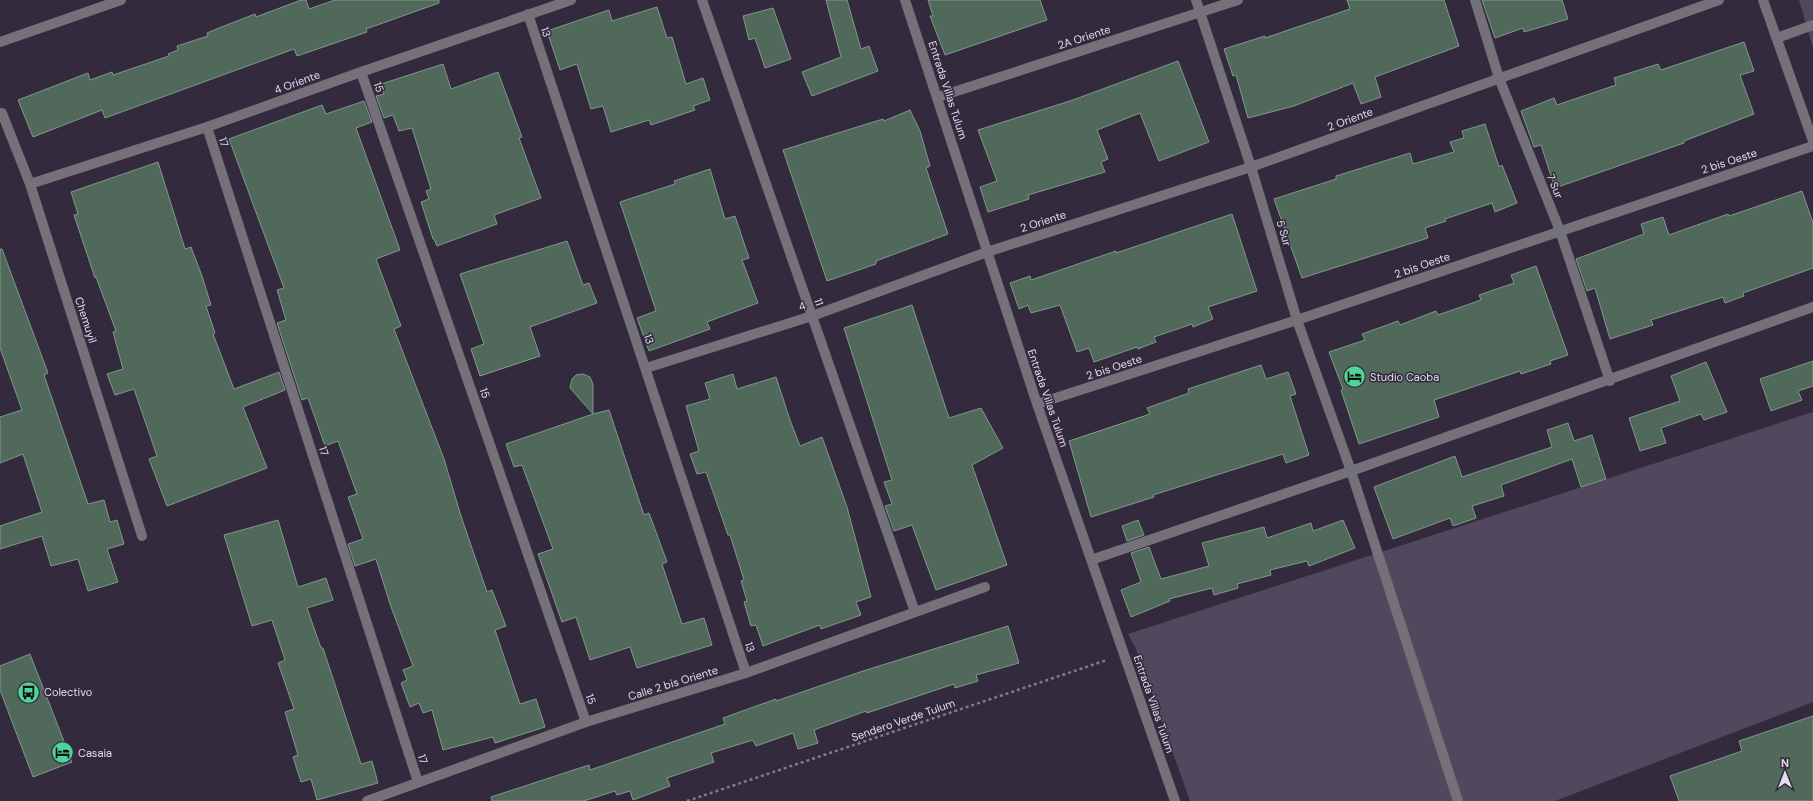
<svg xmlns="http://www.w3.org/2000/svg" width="1813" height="801" viewBox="0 0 1813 801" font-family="'DM Sans',sans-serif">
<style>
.green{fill:#52485e}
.building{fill:#50695b;stroke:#7f998b}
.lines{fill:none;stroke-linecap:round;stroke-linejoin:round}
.path{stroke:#827a8b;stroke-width:2.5;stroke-dasharray:3 3;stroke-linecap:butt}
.minor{stroke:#75717b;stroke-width:10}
.labels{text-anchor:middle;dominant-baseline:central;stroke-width:3;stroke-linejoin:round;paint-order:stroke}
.street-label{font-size:11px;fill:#e2ddea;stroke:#332a3e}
.poi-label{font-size:11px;fill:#e2ddea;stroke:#332a3e;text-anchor:start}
</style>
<rect width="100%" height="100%" fill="#332a3e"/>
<!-- green -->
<path class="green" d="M1799,0H1813V48Z
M1813,412V702L1555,801H1190L1136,649L1128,634Z"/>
<!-- building -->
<path class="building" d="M301,0H306L309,9L335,0H439V3L366,29L367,32L297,56L294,49L105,118L102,110L33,137L18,100L88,73L90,80L112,72L113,75L169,56L168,54L178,50L177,46L208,36L207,33L219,28L255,14L256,17Z
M826,0H847L861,49L869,46L878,71L812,96L802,72L841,57Z
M928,0H1040L1047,20L945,55L930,16H933Z
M1347,0H1444L1459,46L1375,77L1381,97L1361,104L1353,83L1294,106L1248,118L1236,75L1233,76L1224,49L1265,36V38L1350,9Z
M1482,0H1562L1568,19L1524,32L1523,28L1495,38Z
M657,7L667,38L672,37L686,84L703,78L710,100L693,106L695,110L651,125L649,120L611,132L603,106L591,109L577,64L560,70L547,31L609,10L612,21Z
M773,8L791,59L765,68L755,38L749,40L743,16Z
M1744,42L1754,71L1740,75L1754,114L1684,141V143L1555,188L1541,145L1534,147L1521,111L1554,98L1557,105L1616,85L1614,78L1658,64L1661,70Z
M1178,61L1209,142L1159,161L1140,113L1097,130L1108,159L1101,162L1105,172L1028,195L1029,199L988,212L980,187L997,181L978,130L1073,100Z
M443,64L451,89L498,72L522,137L519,138L541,198L494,215L497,224L437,246L434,239H433L421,202L429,199L426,191L431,189L412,128L399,131L393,115L384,118L376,96L384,94L381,84Z
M364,101L372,122L356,128L400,250L376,259L401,326L394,329L444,459L461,516L487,592L492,590L506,626L495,630L520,704L536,699L545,727L495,743L493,737L443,750L432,710L423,713L419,703L410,707L401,683L407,680L403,670L413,666L390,604L376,559L355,566L348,544L363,539L348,497L357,494L338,441L325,446L308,398L302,400L277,323L286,320L277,290L284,288L229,139L322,105L326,114Z
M910,110L920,131L930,166L926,168L948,234L876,261V264L827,281L783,150L883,119L884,121Z
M1485,124L1499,167L1502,165L1517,203L1495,212L1492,203L1445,219L1446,221L1425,228L1428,238L1302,278L1274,199L1336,179V176L1410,153L1413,164L1454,152L1450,142L1464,138L1462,131Z
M158,162L185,249L191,247L202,276L211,305L206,306L215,333L213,334L234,389L279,372L285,390L243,407L267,468L167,506L149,459L157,456L134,389L115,395L107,374L123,369L113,332L116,331L96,277L95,278L74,215L78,214L71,192Z
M710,169L725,219L735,216L749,258L742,260L758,303L707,322L710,329L649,351L637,318L656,311L620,202L675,184L674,181Z
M1802,191L1813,223V268L1743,293L1744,296L1725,303L1723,297L1651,320L1653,325L1610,339L1595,288L1587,291L1576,259L1644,234L1641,224L1663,217L1669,235L1728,214L1729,216Z
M1232,214L1257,291L1208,307L1213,319L1193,327L1192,324L1154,337L1156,342L1138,349L1137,347L1094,362L1089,348L1077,352L1060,305L1031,313L1028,305L1019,309L1010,283L1030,276L1031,280L1116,251V253Z
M567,241L583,285L589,283L597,303L530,327L540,356L480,376L471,349L484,344L460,274Z
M0,249H2L48,373L44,375L88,504L104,500L110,522L117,520L124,544L107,549L118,582L88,591L78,559L51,566L42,536L0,549V526L42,512L23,454L0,463V417L22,410L0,348Z
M1536,266L1568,355L1550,361L1551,364L1521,374L1520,371L1434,400L1439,417L1359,444L1341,390L1343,389L1329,352L1365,340L1362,334L1398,321L1400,325L1436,311L1438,315L1481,300L1479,295L1514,283L1511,275Z
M912,305L949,418L981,408L1003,448L972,465L1007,565L936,590L912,525L894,531L885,506L892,504L884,482L892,480L844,328Z
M1813,361V386L1798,391L1802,400L1771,411L1760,379Z
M1706,362L1727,412L1704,420L1701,414L1661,428L1666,443L1640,451L1629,418L1680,401L1671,376Z
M1261,365L1266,379L1288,372L1296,394L1290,396L1309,455L1286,463L1283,454L1153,495L1154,497L1091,517L1069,441L1150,414L1147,408L1189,393L1188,389Z
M583,374L590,377L593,384V414L609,410L644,515L649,513L667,562L662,564L682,624L704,618L712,645L637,668L630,647L590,660L576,617L562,622L538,554L553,549L522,465L514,467L506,444L593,414L570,388L572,379L576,375Z
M733,374L737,389L776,377L790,420L800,446L822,437L847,507L871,597L856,602L861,615L821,629L820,625L763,646L756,625L751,626L744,602L747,601L741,581L744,580L730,535H728L706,472L697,474L690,454L699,451L686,406L710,399L705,383Z
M1568,423L1574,441L1592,435L1606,479L1581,487L1572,459L1501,485L1504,496L1472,506L1476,518L1453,526L1450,518L1393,539L1374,487L1455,456L1462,477L1552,447L1547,430Z
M278,520L298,587L326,578L333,600L307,608L321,648H323L361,764L372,761L378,783L317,800L311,779L301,782L293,757L298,755L285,712L294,709L278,663L285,660L272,620L252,626L224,535Z
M1138,520L1144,535L1127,541L1122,526Z
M1343,520L1355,548L1309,566L1307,561L1270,570L1271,575L1237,584L1238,588L1214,595L1212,588L1169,599L1170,601L1131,617L1121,590L1141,582L1131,553L1149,547L1161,579L1209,566L1202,543L1264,527L1267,538L1311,523L1313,531Z
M1008,626L1019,663L976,675L978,681L955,688L954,684L867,713L866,711L814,730L818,743L798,749L793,733L756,746L753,740L711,753L714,762L667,778L670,786L633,800L630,791L617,795L615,791L584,801H492L491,797L589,765L590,770L725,724L723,718L776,699V701L863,671Z
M30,654L72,762L33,777L0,690V666Z
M1813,716V801H1679L1670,776L1742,751L1739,741Z"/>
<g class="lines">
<!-- path -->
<path class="path" d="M687,801L1107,660"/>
<!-- minor -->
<path class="minor" d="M702,0L915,612
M905,0L1037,404L1175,801
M1196,0L1251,167L1297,320L1351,471L1458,801
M1475,0L1499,78L1560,231L1610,381
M1763,0L1813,141
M528,14L746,673
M1777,38L1813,25
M0,42L121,0
M361,72L586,722
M938,97L1238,0
M2,113L30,184L142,536
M207,127L418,782
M30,184L207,127L361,72L571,0
M646,368L812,316L987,252L1251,167L1719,0
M1037,404L1297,320L1813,146
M1091,560L1351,471L1813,307
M367,801L586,722L746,673L985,587"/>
</g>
<!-- icons -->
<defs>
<symbol id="hotel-disc" viewBox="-11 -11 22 22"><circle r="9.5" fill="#4ed399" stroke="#332a3e"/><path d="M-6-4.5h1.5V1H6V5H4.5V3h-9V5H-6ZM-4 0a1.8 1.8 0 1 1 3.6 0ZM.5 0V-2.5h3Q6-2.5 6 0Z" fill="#111"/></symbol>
<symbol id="bus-disc" viewBox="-11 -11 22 22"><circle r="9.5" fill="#4ed399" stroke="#332a3e"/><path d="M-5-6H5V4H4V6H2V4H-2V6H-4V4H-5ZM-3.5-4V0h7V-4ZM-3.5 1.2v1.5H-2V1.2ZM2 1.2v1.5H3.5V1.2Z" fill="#111"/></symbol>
</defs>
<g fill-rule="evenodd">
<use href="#hotel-disc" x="1342" y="364" width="25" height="25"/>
<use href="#bus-disc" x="16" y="680" width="25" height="25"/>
<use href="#hotel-disc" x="50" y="740" width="25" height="25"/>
</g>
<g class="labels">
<!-- street labels -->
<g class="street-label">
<text transform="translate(546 32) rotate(72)">13</text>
<text transform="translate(1084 37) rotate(-18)">2A Oriente</text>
<text transform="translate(297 82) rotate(-20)">4 Oriente</text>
<text transform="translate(379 87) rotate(71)">15</text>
<text transform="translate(948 90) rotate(72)">Entrada Villas Tulum</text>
<text transform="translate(1350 119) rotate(-20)">2 Oriente</text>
<text transform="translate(224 142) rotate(72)">17</text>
<text transform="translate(1729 161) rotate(-18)">2 bis Oeste</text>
<text transform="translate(1555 186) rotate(68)">7 Sur</text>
<text transform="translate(1043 221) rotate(-18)">2 Oriente</text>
<text transform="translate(1284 233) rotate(73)">5 Sur</text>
<text transform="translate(1422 265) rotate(-19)">2 bis Oeste</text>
<text transform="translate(819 302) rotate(71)">11</text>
<text transform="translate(802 306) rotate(-18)">4</text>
<text transform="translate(86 320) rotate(72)">Chemuyil</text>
<text transform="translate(649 339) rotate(72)">13</text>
<text transform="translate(1114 367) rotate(-18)">2 bis Oeste</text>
<text transform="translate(485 393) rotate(71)">15</text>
<text transform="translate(1048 398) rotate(71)">Entrada Villas Tulum</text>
<text transform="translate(324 451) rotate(72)">17</text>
<text transform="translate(750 647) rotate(72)">13</text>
<text transform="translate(673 683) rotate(-17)">Calle 2 bis Oriente</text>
<text transform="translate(591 699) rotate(71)">15</text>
<text transform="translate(1154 704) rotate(71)">Entrada Villas Tulum</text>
<text transform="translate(903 720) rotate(-19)">Sendero Verde Tulum</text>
<text transform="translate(423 759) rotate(72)">17</text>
</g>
<!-- poi labels -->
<g class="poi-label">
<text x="1370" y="377">Studio Caoba</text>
<text x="44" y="692">Colectivo</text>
<text x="78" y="753">Casaia</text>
</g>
</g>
<!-- north arrow -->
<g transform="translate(1785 773)" stroke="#332a3e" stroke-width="3" paint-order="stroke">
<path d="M0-3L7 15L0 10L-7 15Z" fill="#e2ddea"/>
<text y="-6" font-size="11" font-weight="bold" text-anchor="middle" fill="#e2ddea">N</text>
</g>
</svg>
